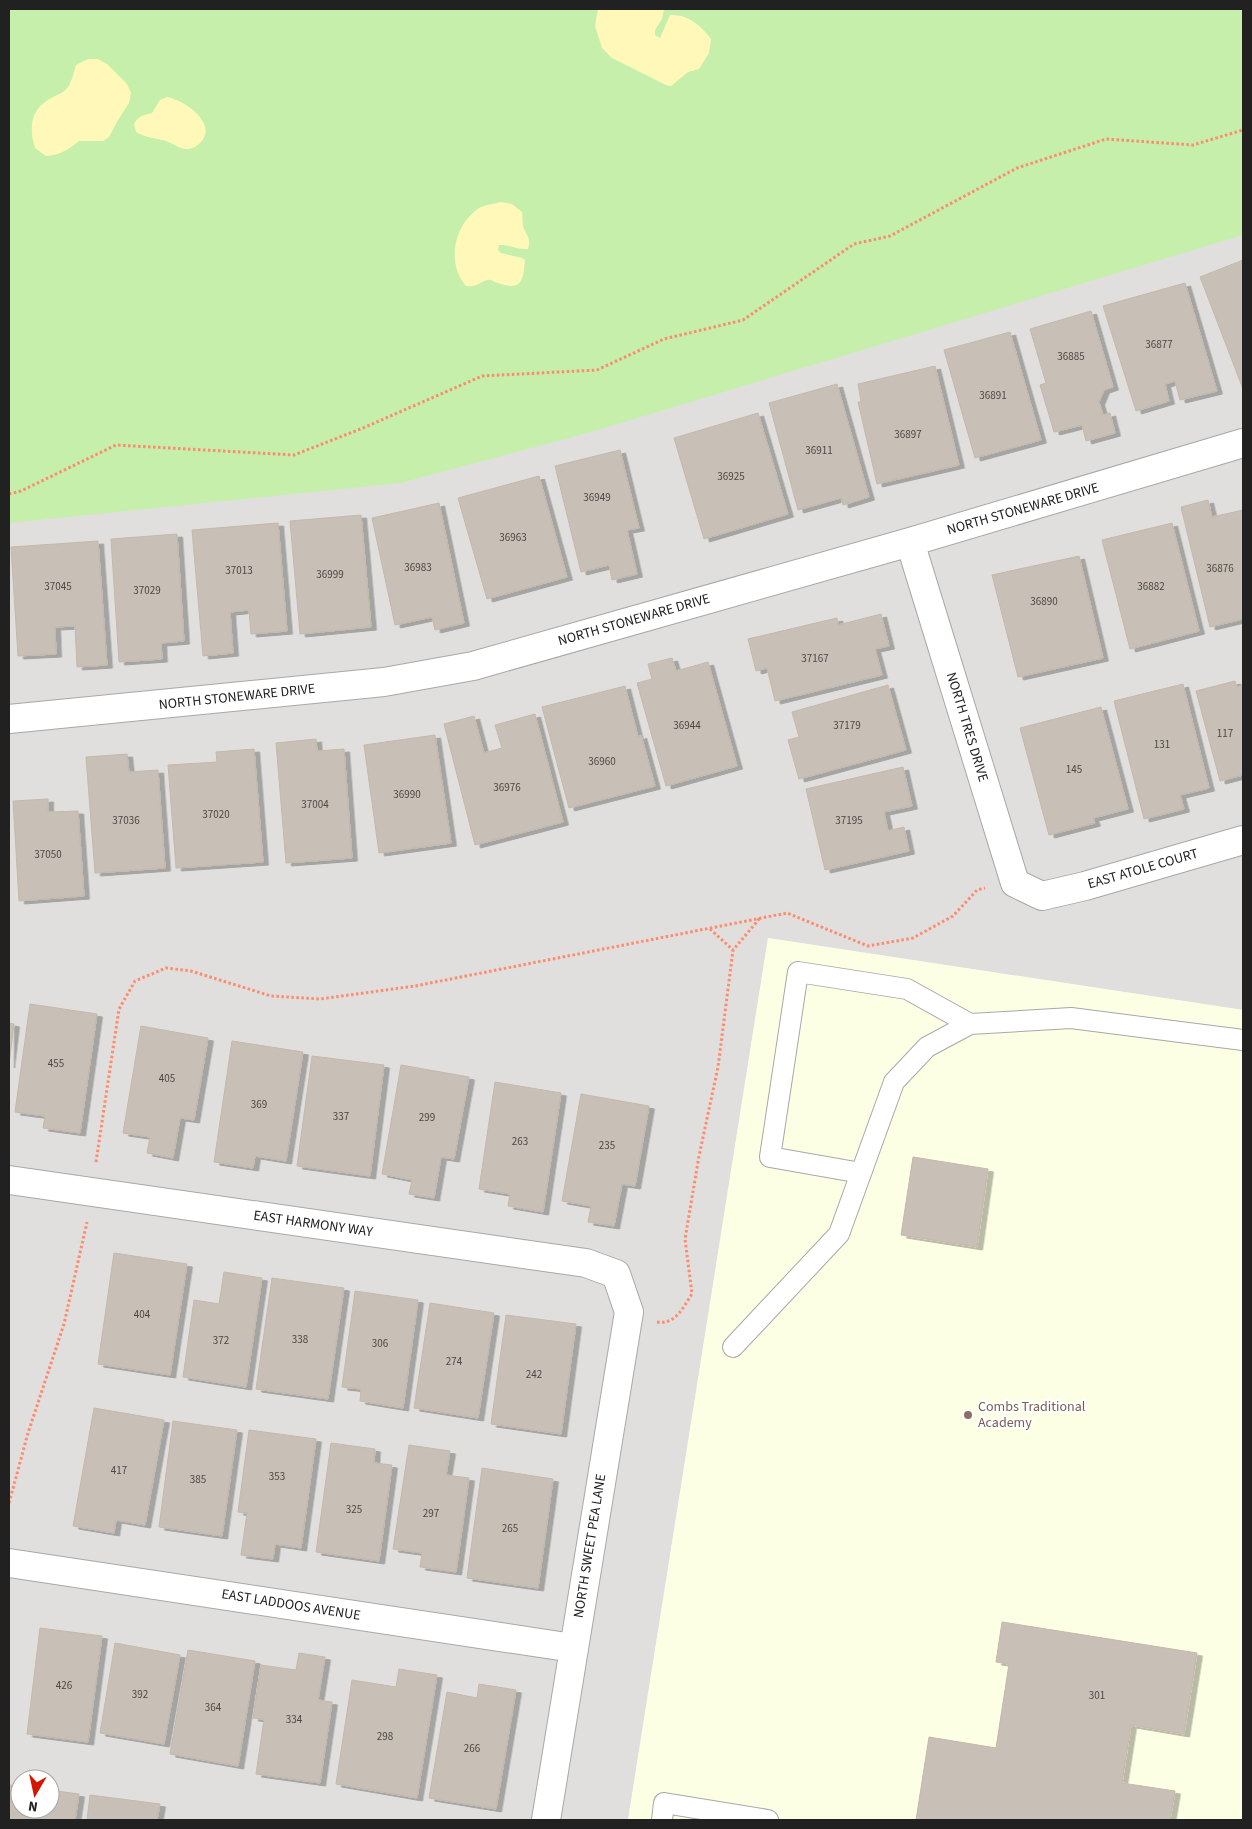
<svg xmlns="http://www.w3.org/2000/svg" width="1252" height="1829" viewBox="0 0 1252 1829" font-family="'Source Sans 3',sans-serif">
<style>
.residential{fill:#e0dfde;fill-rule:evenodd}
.education{fill:#fcffe4}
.grass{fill:#c5efab}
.sand{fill:#fff8b9}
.building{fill:#c8bfb6;stroke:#c5b8a9;filter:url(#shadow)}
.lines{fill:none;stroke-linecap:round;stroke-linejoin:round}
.service-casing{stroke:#a8a8a8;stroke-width:22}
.minor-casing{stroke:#a8a8a8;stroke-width:30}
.path{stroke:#ff8b6c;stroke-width:3;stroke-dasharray:2.5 2.5;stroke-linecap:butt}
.service{stroke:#fff;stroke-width:20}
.minor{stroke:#fff;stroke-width:28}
.education-dot{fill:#8d6e63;stroke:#fff;stroke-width:2}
.labels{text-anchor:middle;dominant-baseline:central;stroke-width:4;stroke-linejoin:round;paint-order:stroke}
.number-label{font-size:11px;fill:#4b4846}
.street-label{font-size:14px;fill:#212121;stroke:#fff}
.education-label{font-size:14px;fill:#785e54;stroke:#fff;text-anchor:start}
</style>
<defs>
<filter id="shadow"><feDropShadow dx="5.5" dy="3" stdDeviation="0" flood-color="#0004"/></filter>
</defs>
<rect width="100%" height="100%" fill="#f2f0e8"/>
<!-- residential -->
<path class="residential" d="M9,9H1243V1010L768,938L628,1820H9ZM20,1779H50V1809H20Z"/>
<!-- education -->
<path class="education" d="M768,938L1243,1010V1820H628Z"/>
<!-- grass -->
<path class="grass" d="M9,9H1243V235L591,432L400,483L9,523Z"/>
<!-- sand -->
<path class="sand" d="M598,9H664L662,19L655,30V35L660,38L670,15C687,14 701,25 711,39L709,53L699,69L688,72L671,86L666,85L612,58L602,48L595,26Z
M88,59H98L107,64L127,84L131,93L129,103L118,120L109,137L103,141H79C68,150 60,155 46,156L35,148C30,131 29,114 45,102C52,96 62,95 68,87C72,81 74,71 76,65Z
M167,97C184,100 218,123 201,142C198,145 193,149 188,149C180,150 173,143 166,141C156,138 146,138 136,132L134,124C138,116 144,115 152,113L160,100Z
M501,202L512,204L522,212C523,217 522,224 524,229C528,237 531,240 528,249C517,250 509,244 499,245L498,250L501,253L522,258L525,260C523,279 523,292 498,283C496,283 494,281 491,280C483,278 479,288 466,286C447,264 453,229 475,211C481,205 493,204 501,202Z"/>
<!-- building -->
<path class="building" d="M1243,260V389L1200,277Z
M1185,283L1217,391L1180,400L1175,381L1165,384L1169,401L1136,411L1103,306Z
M1091,311L1113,387L1104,390L1099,402L1103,415L1110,413L1115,433L1086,441L1082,425L1054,432L1040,385L1046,383L1030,329Z
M1010,332L1041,440L975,458L944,350Z
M935,366L959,465L877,484L858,402H861L858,384Z
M837,384L869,497L843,505L841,498L798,510L769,403Z
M758,413L788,514L704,539L674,438Z
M620,450L639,528L627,530L637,574L612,580L609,565L581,572L555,466Z
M539,476L567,577L487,599L458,498Z
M1208,500L1212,517L1243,510V619L1210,627L1181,507Z
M439,503L464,623L435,630L432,617L395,625L372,518Z
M361,515L371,627L300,634L290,521Z
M278,523L287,631L251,634L249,610L230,612L233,653L203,656L192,530Z
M1172,523L1199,631L1130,649L1102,540Z
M177,534L184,641L161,643L162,659L119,662L111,539Z
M98,541L107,665L77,667L75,626L55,627L56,654L18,656L11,547Z
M1079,556L1103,658L1018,677L992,575Z
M881,614L889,646L875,649L882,675L775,701L767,668L756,671L748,639L837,618L838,625Z
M672,658L676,671L708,662L737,766L666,786L637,683L652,679L648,664Z
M1235,681L1237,687L1243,685V775L1220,781L1196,691Z
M1183,684L1209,788L1180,795L1184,809L1144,819L1114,701Z
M888,685L906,750L799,779L788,740L799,737L792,712Z
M625,686L638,737L641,735L655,786L569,808L542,707Z
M1101,707L1128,809L1093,818L1095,823L1049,835L1020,728Z
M535,714L563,822L475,845L444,724L474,716L484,753L502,748L495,725Z
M435,735L451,843L379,853L364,745Z
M316,739L317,751L344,749L352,858L286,863L276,743Z
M254,749L263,862L176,868L168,765L217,762L216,752Z
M127,754L129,772L158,770L165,868L95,873L86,757Z
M903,767L912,806L884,812L888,831L904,827L909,851L825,870L806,789Z
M48,799V812L78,811L84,896L19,901L13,801Z
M30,1004L97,1014L80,1133L43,1128L45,1116L15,1112Z
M9,1023L14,1024L9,1065Z
M141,1026L208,1038L194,1120L180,1118L173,1158L147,1153L150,1137L123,1133Z
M232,1041L303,1052L286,1161L255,1156L253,1168L214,1162Z
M312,1056L384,1065L370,1176L297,1166Z
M401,1065L469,1077L454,1159L441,1157L434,1198L409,1194L412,1180L382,1174Z
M495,1082L561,1093L543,1212L508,1206L510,1194L479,1189Z
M581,1094L649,1106L635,1186L622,1184L614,1226L588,1222L591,1206L562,1201Z
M913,1157L988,1169L977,1247L901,1235Z
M114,1253L187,1264L170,1375L98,1364Z
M224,1272L262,1278L246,1387L183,1377L194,1300L219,1304Z
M272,1278L344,1288L328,1399L256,1389Z
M355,1291L418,1300L403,1408L360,1401L361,1389L342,1387Z
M430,1303L494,1313L478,1418L414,1408Z
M506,1315L576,1324L561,1434L491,1424Z
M94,1408L164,1420L145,1525L116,1520L114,1533L73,1526Z
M173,1421L237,1430L222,1536L159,1527Z
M249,1430L316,1439L301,1548L275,1544L273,1559L241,1555L247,1513L238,1512Z
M331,1443L375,1449L374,1463L392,1465L379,1561L316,1552Z
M409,1445L450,1451L446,1475L469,1478L456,1572L420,1567L422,1553L393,1549Z
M482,1468L553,1479L538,1588L467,1578Z
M1002,1622L1197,1653L1184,1734L1131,1725L1122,1783L1175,1791L1170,1820H916L929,1737L996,1748L1009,1664L996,1662Z
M40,1628L102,1636L88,1742L27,1734Z
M115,1643L180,1655L164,1744L100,1733Z
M188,1650L255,1661L238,1766L170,1754Z
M299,1653L325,1657L318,1700L332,1702L320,1783L256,1774L264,1719L253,1718L261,1665L296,1670Z
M399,1669L437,1675L417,1798L336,1784L352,1680L396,1687Z
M479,1684L516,1690L496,1809L429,1798L447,1692L477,1698Z
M9,1785L20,1786V1809H50V1790L79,1794L75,1820H9Z
M90,1795L160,1804L157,1820H87Z"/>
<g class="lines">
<defs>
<path id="service" d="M861,1173L770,1157L798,972L907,989L970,1024
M733,1347L839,1234L894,1082L927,1047L970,1024L1071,1018L1243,1040
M662,1820L664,1803L768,1820"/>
<path id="minor" d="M910,542L1015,883L1042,896L1085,886L1243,840
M9,719L384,682L473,666L910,542L1243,443
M9,1180L586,1263L616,1274L629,1312L546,1820
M9,1563L573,1648"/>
</defs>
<!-- service casing -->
<use href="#service" class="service-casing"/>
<!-- minor casing -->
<use href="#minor" class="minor-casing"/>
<!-- path -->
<path class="path" d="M9,494L21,491L116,445L294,455L363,428L482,376L597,370L664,339L743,320L854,244L890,236L1017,168L1106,139L1193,145L1243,130
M710,929L733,950
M96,1162L119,1009L135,981L166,968L191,971L271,996L320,999L415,986L787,913L868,946L913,938L953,916L977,890L985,888
M657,1322C676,1325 683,1307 692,1294L685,1239L699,1156L718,1067L733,950L760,918
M9,1503L28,1433L64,1324L87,1222"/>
<!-- service -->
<use href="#service" class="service"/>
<!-- minor -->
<use href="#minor" class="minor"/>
</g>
<!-- markers -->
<circle class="education-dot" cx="968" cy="1415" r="5"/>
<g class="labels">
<!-- number labels -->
<g class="number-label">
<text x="1159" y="344">36877</text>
<text x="1071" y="356">36885</text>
<text x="993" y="395">36891</text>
<text x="908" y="434">36897</text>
<text x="819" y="450">36911</text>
<text x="731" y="476">36925</text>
<text x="597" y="497">36949</text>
<text x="513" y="537">36963</text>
<text x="418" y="567">36983</text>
<text x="1220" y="568">36876</text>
<text x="239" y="570">37013</text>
<text x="330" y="574">36999</text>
<text x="58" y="586">37045</text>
<text x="1151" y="586">36882</text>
<text x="147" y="590">37029</text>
<text x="1044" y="601">36890</text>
<text x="815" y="658">37167</text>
<text x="687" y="725">36944</text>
<text x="847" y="725">37179</text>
<text x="1225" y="733">117</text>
<text x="1162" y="744">131</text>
<text x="602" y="761">36960</text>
<text x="1074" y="769">145</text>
<text x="507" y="787">36976</text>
<text x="407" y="794">36990</text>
<text x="315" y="804">37004</text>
<text x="216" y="814">37020</text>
<text x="126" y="820">37036</text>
<text x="849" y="820">37195</text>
<text x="48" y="854">37050</text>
<text x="56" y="1063">455</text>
<text x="167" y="1078">405</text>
<text x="259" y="1104">369</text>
<text x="341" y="1116">337</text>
<text x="427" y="1117">299</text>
<text x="520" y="1141">263</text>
<text x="607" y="1145">235</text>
<text x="142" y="1314">404</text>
<text x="300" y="1339">338</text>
<text x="221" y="1340">372</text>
<text x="380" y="1343">306</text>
<text x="454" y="1361">274</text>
<text x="534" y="1374">242</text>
<text x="119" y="1470">417</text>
<text x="277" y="1476">353</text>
<text x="198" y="1479">385</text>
<text x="354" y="1509">325</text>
<text x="431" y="1513">297</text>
<text x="510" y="1528">265</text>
<text x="64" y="1685">426</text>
<text x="140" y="1694">392</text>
<text x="1097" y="1695">301</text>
<text x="213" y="1707">364</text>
<text x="294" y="1719">334</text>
<text x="385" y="1736">298</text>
<text x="472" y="1748">266</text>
</g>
<!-- street labels -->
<g class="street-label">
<text transform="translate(1023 509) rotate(-16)">NORTH STONEWARE DRIVE</text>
<text transform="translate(634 620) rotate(-16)">NORTH STONEWARE DRIVE</text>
<text transform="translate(237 697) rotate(-6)">NORTH STONEWARE DRIVE</text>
<text transform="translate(967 727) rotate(73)">NORTH TRES DRIVE</text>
<text transform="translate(1143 869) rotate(-16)">EAST ATOLE COURT</text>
<text transform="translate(313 1224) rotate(8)">EAST HARMONY WAY</text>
<text transform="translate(590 1546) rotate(-81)">NORTH SWEET PEA LANE</text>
<text transform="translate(291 1605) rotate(9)">EAST LADDOOS AVENUE</text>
</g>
<!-- education labels -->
<g class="education-label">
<text x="978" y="1407">Combs Traditional<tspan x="978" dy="16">Academy</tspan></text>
</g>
</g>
<!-- border -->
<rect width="1252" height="1829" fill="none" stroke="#212121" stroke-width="20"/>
<!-- north arrow -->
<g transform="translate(35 1794) rotate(189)"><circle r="24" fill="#ffffff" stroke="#a6a6a6"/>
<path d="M0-4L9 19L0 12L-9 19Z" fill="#d31700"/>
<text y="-8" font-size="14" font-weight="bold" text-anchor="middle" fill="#212121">N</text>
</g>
</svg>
